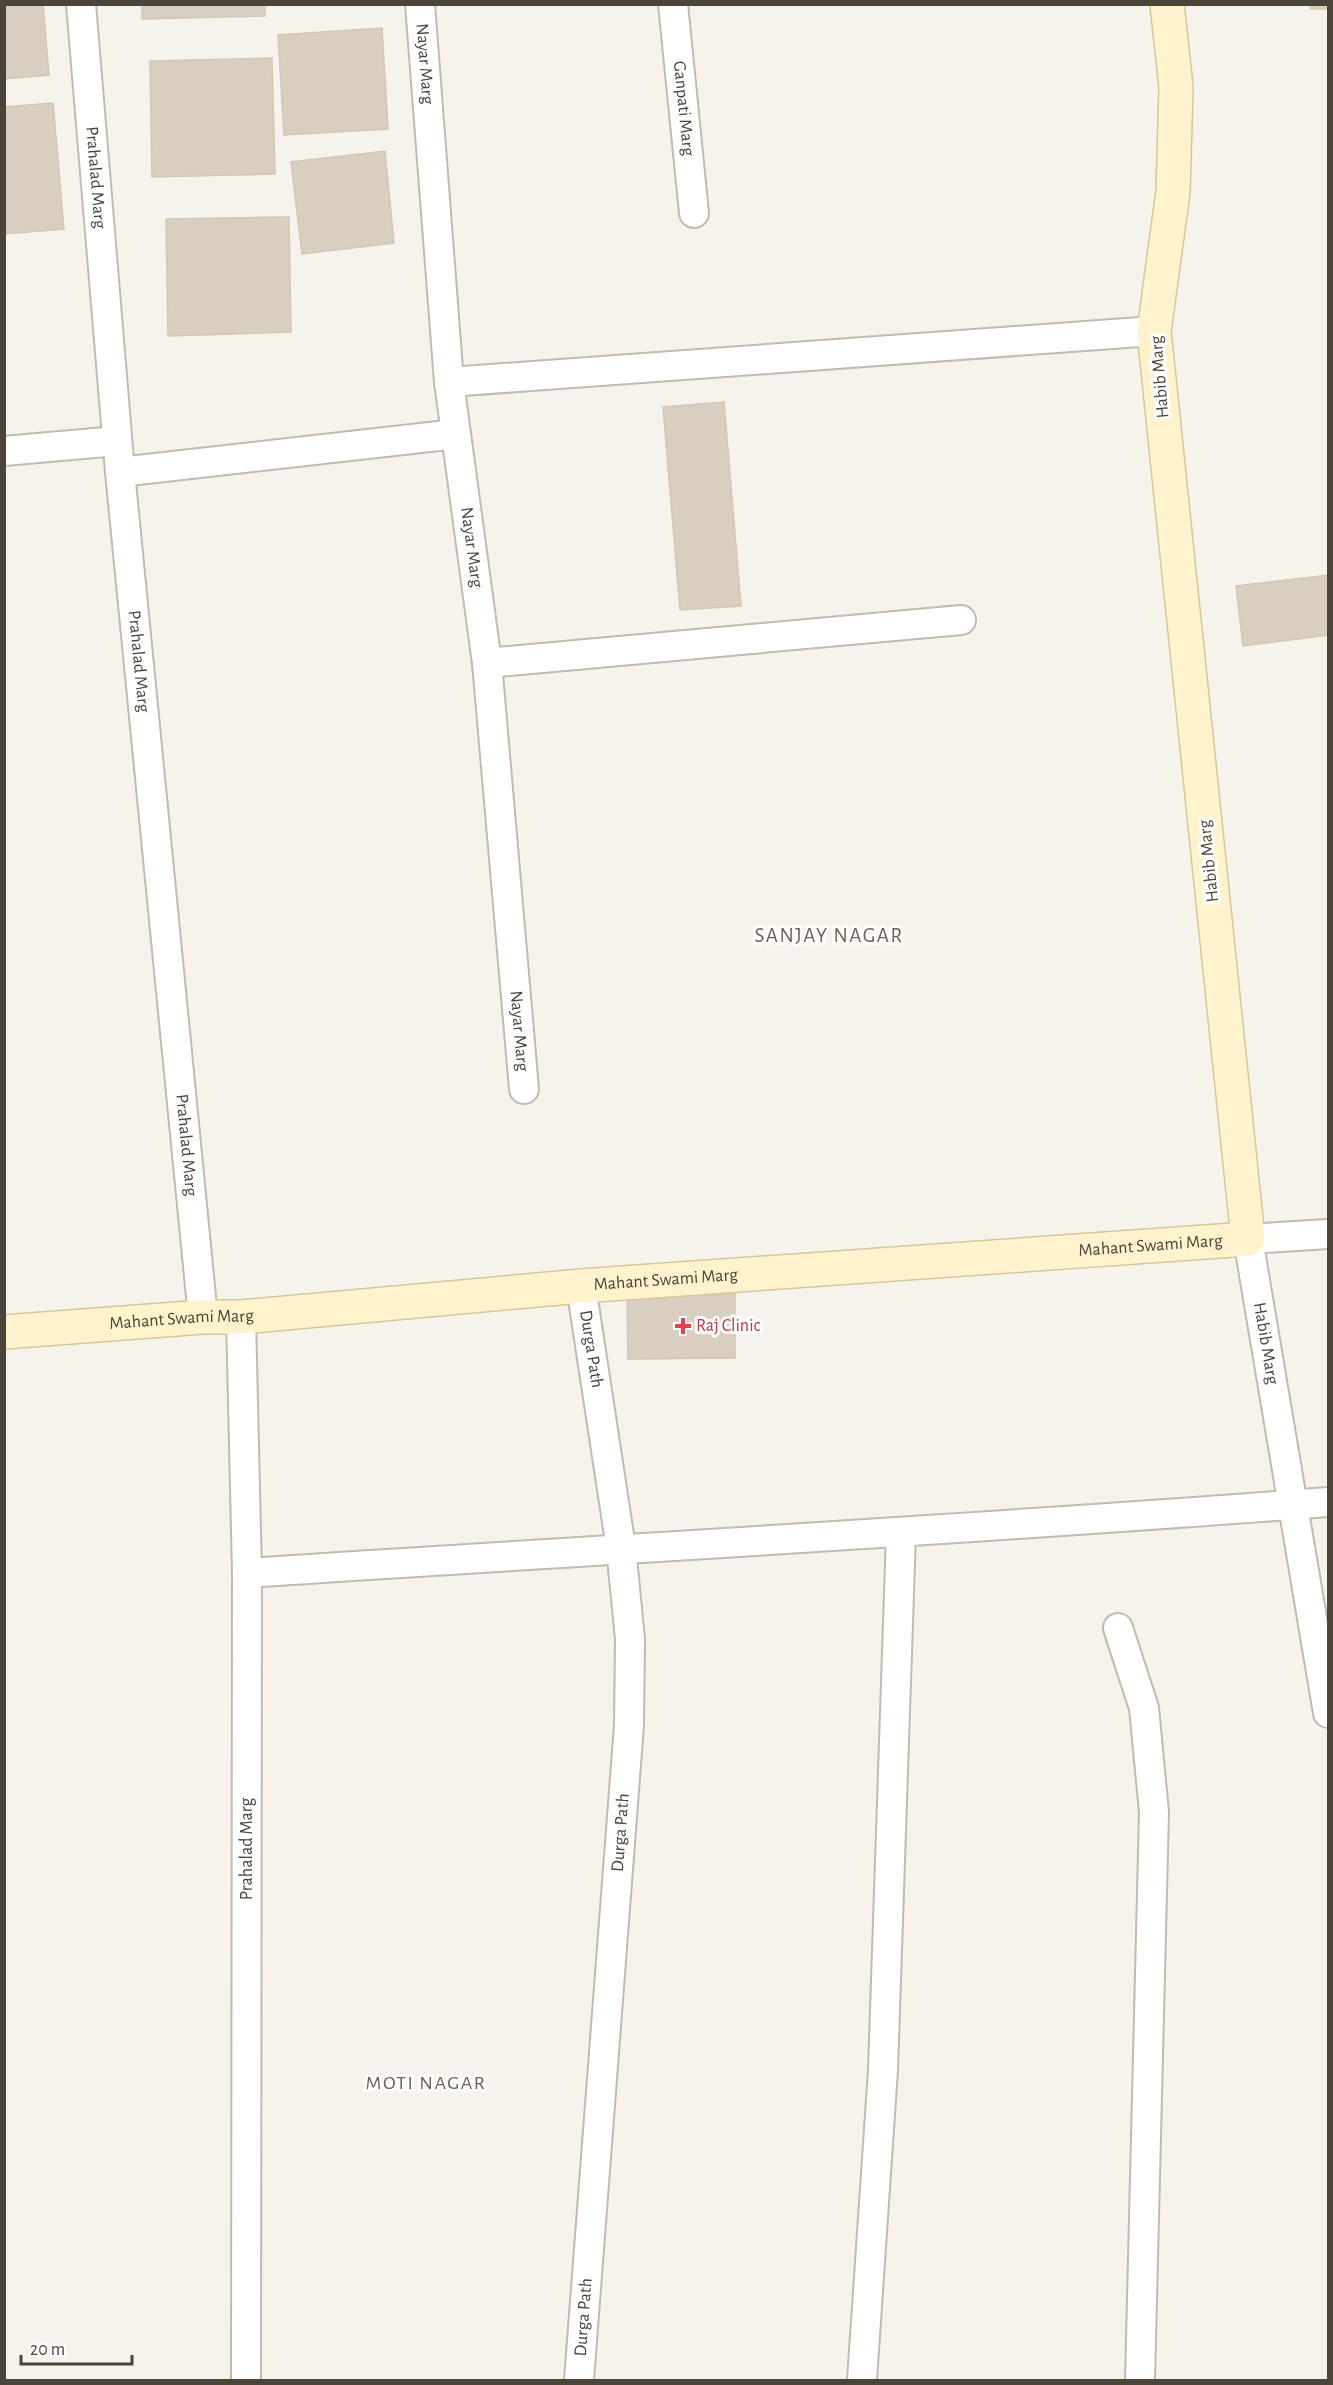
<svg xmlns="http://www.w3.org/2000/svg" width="1333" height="2385" viewBox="0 0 1333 2385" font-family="'Alegreya Sans',sans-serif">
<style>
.building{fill:#d8cfc1;stroke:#d3c7b4;stroke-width:1.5}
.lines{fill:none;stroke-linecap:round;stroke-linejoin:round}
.street-casing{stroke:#c2bbae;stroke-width:32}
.secondary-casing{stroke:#d6c79b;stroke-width:36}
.street{stroke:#fff;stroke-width:28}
.secondary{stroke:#fff3cd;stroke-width:33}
.health-dot{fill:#e0444e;stroke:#fff;stroke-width:2}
.labels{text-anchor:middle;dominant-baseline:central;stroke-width:6;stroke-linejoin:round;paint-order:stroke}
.street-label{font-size:18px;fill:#4b4439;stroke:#fff}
.health-label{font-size:18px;fill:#be3a42;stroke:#fff;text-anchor:start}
.neighbourhood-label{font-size:20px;letter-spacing:1.5px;fill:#6e6250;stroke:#fff}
.quarter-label{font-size:21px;letter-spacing:1.5px;fill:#6e6250;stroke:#fff}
</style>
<rect width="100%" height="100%" fill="#f6f3ec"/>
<!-- building -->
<path class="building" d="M4,4H43L49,75L4,79Z
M142,4H265V16L142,19Z
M1310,4H1328V9H1311Z
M382,28L388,129L284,135L278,35Z
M272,58L275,174L152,177L150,61Z
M53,103L64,229L4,234V107Z
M385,151L394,243L302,254L291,162Z
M289,217L291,332L168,336L166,219Z
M724,402L741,606L680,610L663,407Z
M1328,575V635L1243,646L1236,586Z
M735,1293V1358L628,1359L627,1294Z"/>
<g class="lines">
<defs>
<g id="street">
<path id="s1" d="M81,4L120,472L203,1317"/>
<path id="s2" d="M420,4L449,382L487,663L524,1089"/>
<path id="s3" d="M673,4L694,213"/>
<path d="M449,382L1154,331"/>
<path d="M4,451L117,441"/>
<path d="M120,472L456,434"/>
<path d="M487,663L961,620"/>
<path id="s4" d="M1328,1234L1248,1239L1328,1713"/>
<path d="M241,1317L247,1573L246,2380"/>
<path d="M247,1573C608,1549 968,1530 1328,1502"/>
<path d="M1118,1628L1144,1708L1154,1812L1140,2380"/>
<path id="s5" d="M579,2380L629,1725L630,1639L621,1548L581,1286"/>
<path d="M862,2380L883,2070L901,1533"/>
</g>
<g id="secondary">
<path id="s6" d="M4,1332L203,1317H241L581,1286L1248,1239L1154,331L1173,192L1176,87L1167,4"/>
</g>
</defs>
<!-- street casing -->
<use href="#street" class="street-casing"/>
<!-- secondary casing -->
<use href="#secondary" class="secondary-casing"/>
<!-- street -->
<use href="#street" class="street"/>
<!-- secondary -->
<use href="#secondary" class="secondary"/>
</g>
<!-- markers -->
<path class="health-dot" d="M680 1317h6v6h6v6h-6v6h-6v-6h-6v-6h6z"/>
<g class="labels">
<!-- street labels -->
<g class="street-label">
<text stroke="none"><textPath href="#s2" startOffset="60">Nayar Marg</textPath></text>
<text stroke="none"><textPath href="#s3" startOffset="105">Ganpati Marg</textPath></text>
<text stroke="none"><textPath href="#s1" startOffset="174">Prahalad Marg</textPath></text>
<text transform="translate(1160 377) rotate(-95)">Habib Marg</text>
<text stroke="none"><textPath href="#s2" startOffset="546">Nayar Marg</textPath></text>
<text stroke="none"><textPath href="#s1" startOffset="660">Prahalad Marg</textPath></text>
<text transform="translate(1209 861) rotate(-96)">Habib Marg</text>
<text stroke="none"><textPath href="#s2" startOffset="1032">Nayar Marg</textPath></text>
<text stroke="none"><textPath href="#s1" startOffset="1146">Prahalad Marg</textPath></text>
<text stroke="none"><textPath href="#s6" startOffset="1150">Mahant Swami Marg</textPath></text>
<text stroke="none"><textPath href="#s6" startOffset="664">Mahant Swami Marg</textPath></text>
<text stroke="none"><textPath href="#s6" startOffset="178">Mahant Swami Marg</textPath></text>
<text stroke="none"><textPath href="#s4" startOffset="186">Habib Marg</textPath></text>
<text transform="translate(591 1349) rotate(81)">Durga Path</text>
<text stroke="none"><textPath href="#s5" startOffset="549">Durga Path</textPath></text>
<text transform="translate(247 1849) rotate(-90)">Prahalad Marg</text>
<text stroke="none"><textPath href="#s5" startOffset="63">Durga Path</textPath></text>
</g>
<!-- health labels -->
<g class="health-label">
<text x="696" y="1326">Raj Clinic</text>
</g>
<!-- neighbourhood labels -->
<g class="neighbourhood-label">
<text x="426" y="2083">MOTI NAGAR</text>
</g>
<!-- quarter labels -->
<g class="quarter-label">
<text x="829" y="935">SANJAY NAGAR</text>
</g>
</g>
<!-- border -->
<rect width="1333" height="2385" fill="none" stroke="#4b4439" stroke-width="12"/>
<!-- scale -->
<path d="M21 2355v9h111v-9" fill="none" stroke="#4b4439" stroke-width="3"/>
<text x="30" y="2355" font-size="18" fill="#4b4439" stroke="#ffffff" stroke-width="4.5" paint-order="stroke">20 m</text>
</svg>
